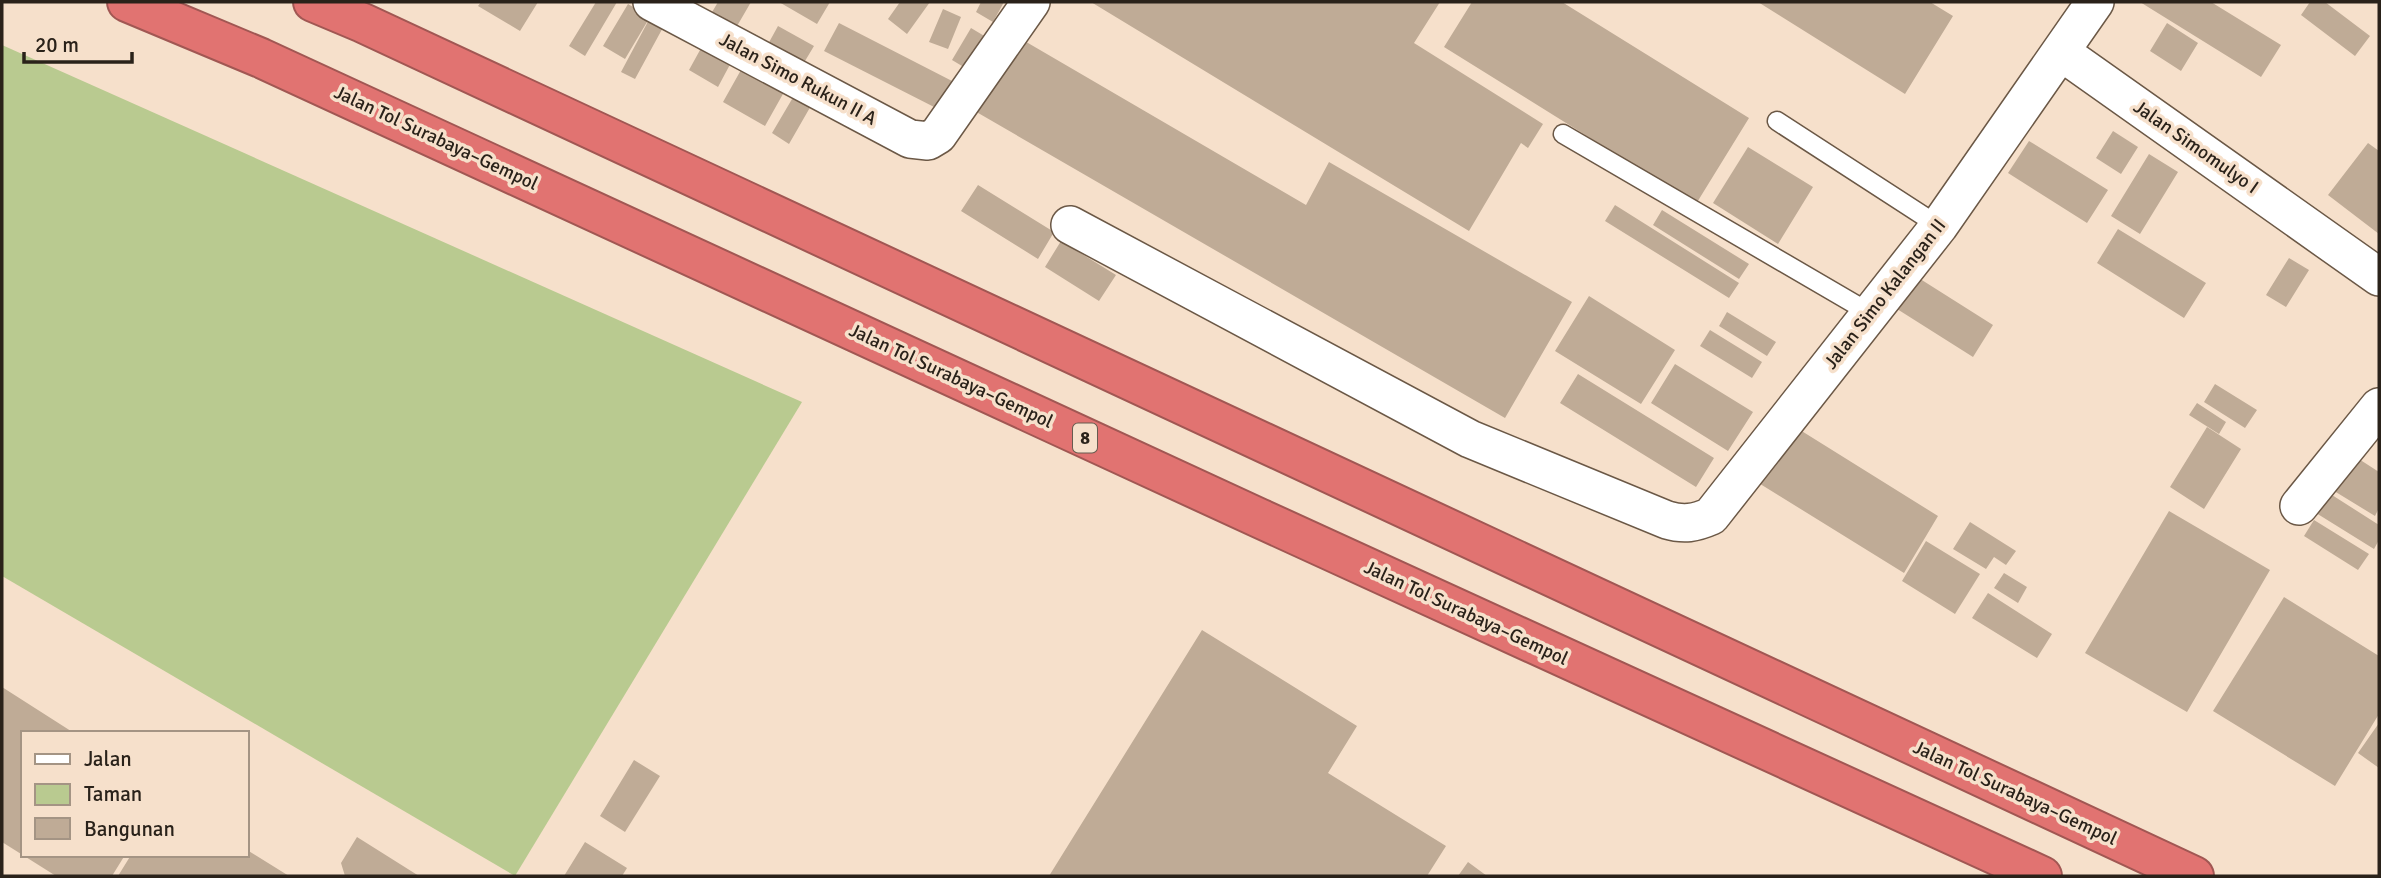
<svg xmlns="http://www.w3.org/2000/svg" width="2381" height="878" viewBox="0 0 2381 878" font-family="Signika,sans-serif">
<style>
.green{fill:#b9ca90}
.building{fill:#bfab96}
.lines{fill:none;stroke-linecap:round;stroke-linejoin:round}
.service-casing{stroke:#6b5846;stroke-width:21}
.minor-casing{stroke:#6b5846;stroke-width:40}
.motorway-casing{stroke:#a15753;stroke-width:42}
.service{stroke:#fff;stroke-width:18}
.minor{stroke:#fff;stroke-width:37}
.motorway{stroke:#e17371;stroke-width:38}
.labels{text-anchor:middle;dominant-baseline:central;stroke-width:7;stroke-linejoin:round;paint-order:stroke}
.shield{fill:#f6e0cb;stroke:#675b4f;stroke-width:2}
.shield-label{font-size:18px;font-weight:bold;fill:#2a221a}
.street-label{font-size:19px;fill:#2a221a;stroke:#f6e0cb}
</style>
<rect width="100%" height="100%" fill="#f6e0cb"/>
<!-- green -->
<path class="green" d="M2,45L802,402L515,876L2,576Z"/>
<!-- building -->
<path class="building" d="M481,2H538L520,31L478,6Z
M596,2H617L585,56L569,46Z
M718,2H751L733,33L708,19Z
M779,2H830L817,24Z
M900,2H930L907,34L888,19Z
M981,2H1004L993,22L976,12Z
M1091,2H1440L1414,43L1543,124L1528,148L1521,143L1469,231Z
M1472,2H1562L1749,118L1696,204L1444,47Z
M1758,2H1930L1953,16L1905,94Z
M2140,2H2211L2281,45L2261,77Z
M2310,2H2325L2370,36L2355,56L2301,15Z
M628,4L650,17L625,59L603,46Z
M943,9L961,17L948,49L929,42Z
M652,14L666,22L635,79L621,72Z
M839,23L954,82L940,110L824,51Z
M2167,23L2198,43L2181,71L2150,51Z
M778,26L814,46L802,66L767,46Z
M971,28L986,37L967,69L952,60Z
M1016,36L1306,205L1329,162L1572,302L1505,418L973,110Z
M705,41L734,57L718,87L689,70Z
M746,61L788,85L765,126L723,102Z
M795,94L812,104L789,144L772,133Z
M2113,131L2138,147L2121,174L2096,158Z
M2029,141L2108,190L2087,223L2008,173Z
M2368,143L2379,151V234L2328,195Z
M1748,147L1813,187L1778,244L1713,203Z
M2149,154L2178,172L2140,234L2111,216Z
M978,185L1054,232L1038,259L961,211Z
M1615,205L1739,283L1729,298L1605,221Z
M1662,210L1749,264L1739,279L1653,225Z
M2118,229L2206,283L2184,318L2097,263Z
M1061,241L1116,275L1099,301L1045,267Z
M2289,258L2309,270L2286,307L2266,295Z
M1906,270L1993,325L1973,357L1886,302Z
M1589,296L1675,350L1641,404L1555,351Z
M1727,312L1776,342L1767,356L1719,326Z
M1710,330L1762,362L1752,378L1700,346Z
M1675,364L1753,412L1728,451L1651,403Z
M1578,374L1714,458L1696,487L1560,403Z
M2215,384L2257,410L2245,428L2204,402Z
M2197,403L2226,422L2219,434L2189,415Z
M1792,425L1938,516L1904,573L1757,482Z
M2207,427L2241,449L2204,509L2170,487Z
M2348,452L2379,472V508L2375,516L2326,486Z
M2321,488L2379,525V540L2374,549L2308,508Z
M2169,511L2270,570L2187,712L2085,653Z
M2314,520L2369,554L2358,570L2304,536Z
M1970,522L2016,551L2006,565L1994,557L1986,569L1953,549Z
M1926,541L1980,574L1955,614L1902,581Z
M2004,573L2027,587L2018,603L1994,588Z
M1988,593L2052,634L2037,658L1972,618Z
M2284,597L2379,656V714L2335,786L2213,711Z
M1202,630L1357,726L1328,773L1446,846L1427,876H1049Z
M2,687L74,733H23V855H125L112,876H56L2,842Z
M2379,723V768L2358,753Z
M634,760L660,776L625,832L600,816Z
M357,837L419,876H345L341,863Z
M585,842L627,868L622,876H564Z
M247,850L289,876H118L131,855H247Z
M1468,862L1487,876H1458Z"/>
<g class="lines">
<defs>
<path id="service" d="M1777,121L1939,226
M1563,134L1870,313"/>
<path id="minor" d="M652,2L910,139L928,141L938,135L1031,2
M2061,52L2379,277
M1070,225L1470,439L1667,520C1684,525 1695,523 1711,516L1939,226L2095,2
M2299,506L2379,407"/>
<path id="motorway" d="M127,2L261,58L1259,518L2042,876
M313,2L363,23L2194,876"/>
</defs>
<!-- service casing -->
<use href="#service" class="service-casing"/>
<!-- minor casing -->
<use href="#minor" class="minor-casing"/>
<!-- motorway casing -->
<use href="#motorway" class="motorway-casing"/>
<!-- service -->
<use href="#service" class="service"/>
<!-- minor -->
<use href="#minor" class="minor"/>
<!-- motorway -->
<use href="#motorway" class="motorway"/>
</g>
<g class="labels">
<!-- shield labels -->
<rect class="shield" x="1073" y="423.5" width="24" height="29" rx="5"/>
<g class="shield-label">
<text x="1085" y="438">8</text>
</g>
<!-- street labels -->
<g class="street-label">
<text transform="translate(798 79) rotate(28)">Jalan Simo Rukun II A</text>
<text transform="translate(436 138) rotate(25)">Jalan Tol Surabaya–Gempol</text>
<text transform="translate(2196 147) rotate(35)">Jalan Simomulyo I</text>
<text transform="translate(1885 294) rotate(-52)">Jalan Simo Kalangan II</text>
<text transform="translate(951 376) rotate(25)">Jalan Tol Surabaya–Gempol</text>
<text transform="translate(1466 613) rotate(25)">Jalan Tol Surabaya–Gempol</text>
<text transform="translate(2015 793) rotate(25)">Jalan Tol Surabaya–Gempol</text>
</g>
</g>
<!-- border -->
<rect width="2381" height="878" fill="none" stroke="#2a221a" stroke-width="7"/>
<!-- legend -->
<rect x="21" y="731" width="228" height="126" fill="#f6e0cb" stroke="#a49484" stroke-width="2"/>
<rect x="35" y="754" width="35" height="10" fill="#ffffff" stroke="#a49484" stroke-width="2"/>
<text x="84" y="766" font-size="21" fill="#2a221a">Jalan</text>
<rect x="35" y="784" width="35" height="21" fill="#b9ca90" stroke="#a49484" stroke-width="2"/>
<text x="84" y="801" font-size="21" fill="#2a221a">Taman</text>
<rect x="35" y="818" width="35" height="21" fill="#bfab96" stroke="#a49484" stroke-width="2"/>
<text x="84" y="836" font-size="21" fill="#2a221a">Bangunan</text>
<!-- scale -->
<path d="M24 52v10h108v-10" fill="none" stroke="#2a221a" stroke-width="3.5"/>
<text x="35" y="52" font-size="21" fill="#2a221a" stroke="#f6e0cb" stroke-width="5" paint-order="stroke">20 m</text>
</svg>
